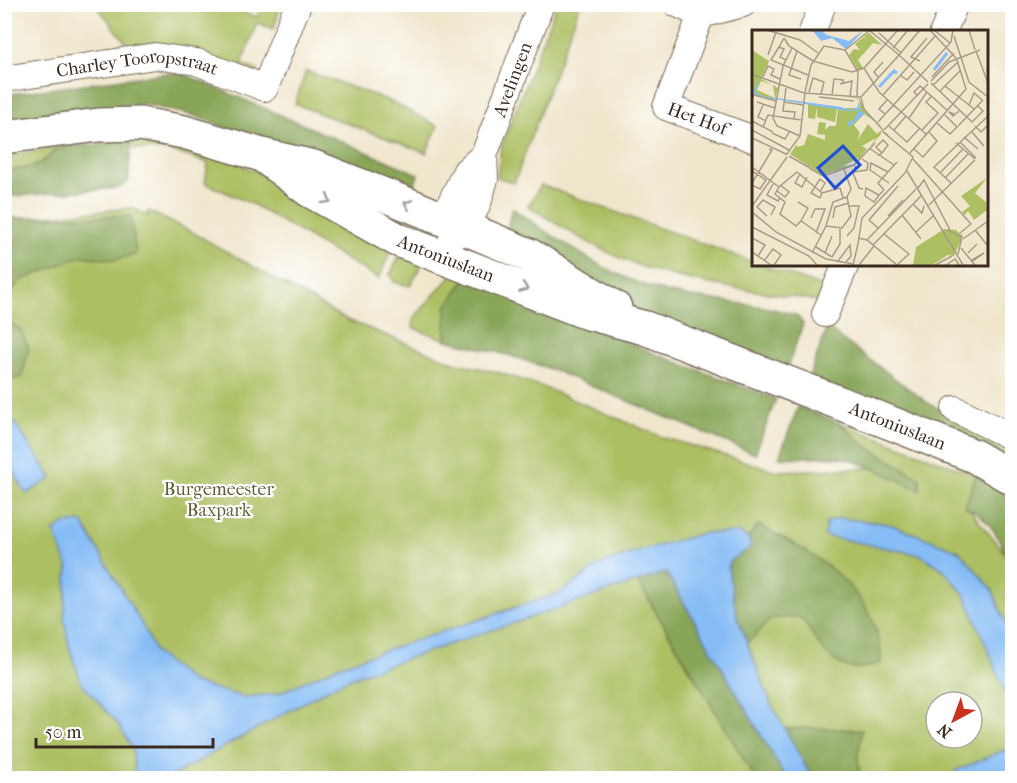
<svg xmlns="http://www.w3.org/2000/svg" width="1017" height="783" viewBox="0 0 1017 783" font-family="'IM FELL French Canon',serif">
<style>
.green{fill:#acbf62;stroke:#747440;stroke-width:1.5;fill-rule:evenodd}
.forest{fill:#89a658;stroke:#62683b;stroke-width:1.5}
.water{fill:#85bcf5;stroke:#60738a;stroke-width:1.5}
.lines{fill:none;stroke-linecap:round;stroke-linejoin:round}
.minor-casing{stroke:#7a6c5b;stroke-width:28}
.secondary-casing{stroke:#7a6c5b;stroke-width:36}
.minor{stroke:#fff;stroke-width:26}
.secondary{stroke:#fff;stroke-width:33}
.oneway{stroke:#a79f9a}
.labels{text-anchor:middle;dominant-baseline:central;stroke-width:4.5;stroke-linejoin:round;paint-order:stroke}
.street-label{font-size:18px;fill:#3b2a1e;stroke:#fff}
.park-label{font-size:18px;fill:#635e36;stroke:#fff}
.inset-river{fill:none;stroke:#85bcf5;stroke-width:3}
.inset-road{fill:none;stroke:#a89b86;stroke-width:1.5}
.view{fill:#1d4ed8;fill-opacity:0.15;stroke:#1d4ed8;stroke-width:3}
.inset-edge{fill:none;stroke:#3b2a1e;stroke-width:3}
</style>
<rect width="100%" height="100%" fill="#fff"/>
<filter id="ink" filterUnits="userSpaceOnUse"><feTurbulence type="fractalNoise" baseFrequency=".0167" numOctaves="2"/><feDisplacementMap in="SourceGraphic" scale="12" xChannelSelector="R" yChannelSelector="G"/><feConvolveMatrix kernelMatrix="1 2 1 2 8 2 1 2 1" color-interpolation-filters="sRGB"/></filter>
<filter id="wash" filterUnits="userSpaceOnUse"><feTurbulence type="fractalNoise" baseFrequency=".008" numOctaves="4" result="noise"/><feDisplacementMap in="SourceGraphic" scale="24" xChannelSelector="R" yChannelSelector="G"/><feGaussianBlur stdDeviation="1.35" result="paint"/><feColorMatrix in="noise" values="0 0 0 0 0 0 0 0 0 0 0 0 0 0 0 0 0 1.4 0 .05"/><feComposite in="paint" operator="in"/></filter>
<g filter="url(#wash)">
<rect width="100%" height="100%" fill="#f0e6cc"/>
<!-- green -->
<path class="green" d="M96,5H223L257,17L262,5L280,7L274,29L257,23L242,64L258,71L257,74L132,50Z
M556,5H580L514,183L497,177L501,148Z
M306,71L390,101L389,104L392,102L438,126L426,153L295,104Z
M130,138L181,143L231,160L297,191L391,249L379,279L254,205L205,183L208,163L167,150L131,149Z
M58,147C41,168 30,168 5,171V156Z
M541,185L753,262V264H759L831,290L823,302C757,289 687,286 625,260C591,246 559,225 528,206Z
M133,208L148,216V211L192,232L347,320L456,363L501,373L545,388L662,437L777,471L875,468L920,478L865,446L840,423L976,475L966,505L1012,562V778H757L628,555L597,567L560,593L479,619L131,778H5V220ZM936,702H972V738H936Z
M404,248L423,255L420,269L410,286L394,282L390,274Z
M455,271L468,275L446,307V340L413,328V319Z
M637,580L755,778H168L339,683L364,673Z"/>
<!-- forest -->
<path class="forest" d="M167,73L184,74L418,174L411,197L192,115L143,104L5,122L4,95Z
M130,138L131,149L128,182L119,188L5,197V171C30,168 41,168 58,147L128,142Z
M512,208C566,245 619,285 686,296C707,300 784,307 798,317C800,319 801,322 803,324L787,369L667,325L620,301L506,232Z
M131,216L136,254L115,260L81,256L20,281L5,300V218Z
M468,275L658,355L776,399L755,454L553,370L508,355L446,340V307Z
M4,320L20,329L29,348L22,377L5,382Z
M827,328L928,403L962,422L1012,444V460L809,377Z
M798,407L840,423L865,446L920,478V490C893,479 865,461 836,457C819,455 798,459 779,457Z
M976,475L1002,491L1012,500V569C1001,543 993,518 965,507Z
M758,525C814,552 882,592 881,663C874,665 865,668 858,668C829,670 815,636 800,617L772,618L753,638L747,642L737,617L728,569L730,561L750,547L748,538Z
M666,572L786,778H755L637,580Z
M805,728L862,730L858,757L860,778H812L785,729Z"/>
<!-- water -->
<path class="water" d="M5,409L52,478L26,494L5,456Z
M839,518L889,524L959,551L992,589L1012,639V708L965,595L943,569L921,555L825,536L826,523Z
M82,522L143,626L155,652L192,682L243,697L277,694L341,665L560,593L601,564L647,549L704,533H740L748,538L751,547L730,561L728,569L737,617L771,704L812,778H786L666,572L364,673L339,683L168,778H131L135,775L133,750L118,724L82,684L69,647L64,617L68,567L54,531L64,524Z
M1012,747V778H954L955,771Z"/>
</g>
<g filter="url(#ink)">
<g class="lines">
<defs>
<g id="minor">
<path d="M677,4L701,15L743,4"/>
<path id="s1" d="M701,15L666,107L753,139"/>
<path d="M812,32L823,4"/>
<path d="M943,32L955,4"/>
<path id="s2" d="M4,79L155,56L197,62L265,88L298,4"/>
<path d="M458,225L451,202L466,171L484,155"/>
<path id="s3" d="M444,258L458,225L474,212L479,200L485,179L484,155L541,4"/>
<path d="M825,314L846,264"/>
<path d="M955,409L1012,437"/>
</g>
<g id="secondary">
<path d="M4,137L99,125L140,124L184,132L262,155L314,167L412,206L529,255L615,308"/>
<path id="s4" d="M262,155L309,190L398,240L585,312L645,328L868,414L974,456L1012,478"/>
</g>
</defs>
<!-- minor casing -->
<use href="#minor" class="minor-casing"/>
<!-- secondary casing -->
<use href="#secondary" class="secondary-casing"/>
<!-- minor -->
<use href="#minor" class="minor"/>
<!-- secondary -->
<use href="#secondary" class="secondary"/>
</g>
<!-- one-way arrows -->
<defs><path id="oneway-chevron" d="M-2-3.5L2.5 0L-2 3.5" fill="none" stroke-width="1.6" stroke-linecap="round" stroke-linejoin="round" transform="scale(1.5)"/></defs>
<g class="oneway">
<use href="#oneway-chevron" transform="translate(327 200) rotate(30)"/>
<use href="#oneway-chevron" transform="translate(408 204) rotate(-158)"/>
<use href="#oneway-chevron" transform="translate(524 288) rotate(21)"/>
</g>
</g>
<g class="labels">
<!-- street labels -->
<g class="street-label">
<text stroke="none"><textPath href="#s2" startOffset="135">Charley Tooropstraat</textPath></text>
<text stroke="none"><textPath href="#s3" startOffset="196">Avelingen</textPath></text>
<text stroke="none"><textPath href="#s1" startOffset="132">Het Hof</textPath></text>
<text stroke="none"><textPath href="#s4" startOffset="212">Antoniuslaan</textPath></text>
<text stroke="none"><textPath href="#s4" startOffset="694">Antoniuslaan</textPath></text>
</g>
<!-- park labels -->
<g class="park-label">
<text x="219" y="489">Burgemeester<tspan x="219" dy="21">Baxpark</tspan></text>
</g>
</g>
<!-- overview -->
<g transform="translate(752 30)">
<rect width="236" height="236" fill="#f0e6cc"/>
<path d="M117,3L130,15L121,13L106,30L111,38L106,40L97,25L102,19L108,20L103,14L112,7L116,10L112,6ZM0,20L17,31L19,27L9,49L20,55L9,51L5,60L23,68L21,55L26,58L23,70L2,64L0,68ZM92,67L107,68L114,82L128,95L112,84L102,95L108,103L105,111L116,94L125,104L129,100V104L116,119L124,108L110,116L115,119L104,133L106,128L91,136L102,135L70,145L38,124L45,114V117L52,115L56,104L73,110V105L65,104L67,92L74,93L73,100L77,96H84L86,78H108L107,69ZM56,74L85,78L83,92L65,87V77L63,89L56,88ZM235,148L223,163L234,172L235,180L222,190L216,181L213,185L210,182L218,176L209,166ZM192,199L204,200L211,206L202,226L196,225L180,235H161L164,217Z" fill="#acbf62"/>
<path d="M60,0H75L71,2L75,5L97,11L112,0L94,19L80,8L69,11ZM7,49L3,62L10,66L89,77L97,80L105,78L107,72L108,81L119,87L112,84L97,97L96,91H101L107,80L96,81L10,67L0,63Z" fill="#85bcf5"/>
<path class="inset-river" d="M182,40L195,23M127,57L142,41L145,43"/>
<path class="inset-road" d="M15,0L48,10L66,23M168,0L147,25L176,52M178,0L204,28M182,0L198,13M217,0L223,20M127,3L149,23M202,6L217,52L236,67M32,8L37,16L61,31L100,42L112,38L146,0M32,8L27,17L32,19L28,27L34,30M27,17L19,30L56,45M40,18L31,36L21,88L25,96L48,106M141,18L156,0M93,20L106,42L105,66M93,20L117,1M45,21L37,45L49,49M224,21L236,53M16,25L24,2M168,31L159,27L175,8M112,38L127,62L175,105M2,45L52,63M148,45L155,50L162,42M126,47L122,42L131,32M180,47L202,23M10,49L16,36L22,39L19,45L28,49M179,51L197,32L228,20M179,53L220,92L231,81L225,75M88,54L100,51L98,67M181,55L206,32M193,56L222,79M34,58L31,81L43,82L42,89M188,61L209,40M53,62L59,35L72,16L93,20M57,62L61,48L72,52L69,64M80,65L82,49L91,50V54M131,65L184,5M165,65L162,62L168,56L196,81M67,67L102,71M109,68L112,79L131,100M0,69L2,65L24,71M5,72L23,78M32,72L51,75M11,75L6,87L14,91M217,75L222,63L230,70M133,84L127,79L136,69M202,84L197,82L201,86L207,81M157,88L175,62M0,91L21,102M126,92L199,12L201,0M185,93L198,104L205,97L193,85M137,96L155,112L168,98M206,96L231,70M223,96L229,102L236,95M11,97L16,85L49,90M0,100L37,120M132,100L176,54M142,100L154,86M170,100L186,83L174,72L180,66M219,101L232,116M20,103L33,109L37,102M136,105L130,101L161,127L153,143M212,107L226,119M0,108L34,124M208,112L224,128M204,113L223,129M117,118L142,135M162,119L171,127L185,111L177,102M158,123L214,59L205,30M34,125L48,106L53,63L109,67L147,25L117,0M37,126L58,138M126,126L130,123L136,115L131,110L124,117L130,123M161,129L219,194L208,203M104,136L101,143L107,158L111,159M0,137L27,157M57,138L71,146L86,141M92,139L99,159L95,167M0,141L14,150L8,159L0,155M85,141L102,135L123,113M155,141L211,235M101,142L115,140L116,133L110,129M136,142L119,133L118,140L137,153M188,143L211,119M48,144L43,153L50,157L55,147M193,148L216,124M0,153L20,120L17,119M199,153L182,137L236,86M21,154L15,165L26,171L28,168M166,158L172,150L198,200M132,160L126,153L145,132M25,161L33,167L37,162L28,155M68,162L73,153L68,149L59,163L68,168L70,163M127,165L114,158L113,166L122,172L127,165L132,160M46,172L56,178L49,191M161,174L170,183L172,176M177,175L223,130M0,176L35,127M0,182L24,202L74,229L101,234M150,185L169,209M15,186L5,177L11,170L23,177L19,185M136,186L151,170M59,188L63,179H73L64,203M81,188L83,177L97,173M74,196L90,198L99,186L95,167M0,197L57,226L65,235M126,198L117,190L146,156M195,200L210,207L206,224M223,200L236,216M164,202L181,186M132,204L157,224L145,235M69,205L49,191L44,196L28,184L33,172L23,164L27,157L45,142L70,163L88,158L91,168M95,206L102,198L107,176H98M0,208L13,215L6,226M106,208L115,210L145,235M211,209L236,191M115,210L164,159M106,214L110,188L153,143M121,215L169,166M64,217L80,227L88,214V199M209,218L223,235M0,222L19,235M60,223L74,196L81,172L95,167M73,223L80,206M216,223L225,214L218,221M220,230L232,223L221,231M12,231L21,219L29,225L22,235M86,231L98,215L99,226L94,232M101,235L106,214M107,235L122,216M183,235L200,226M194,235L203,229L207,235"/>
<path class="view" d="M91,116L108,135L83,158L66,138Z"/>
<rect width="236" height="236" class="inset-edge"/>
</g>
<!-- margin -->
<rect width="1017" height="783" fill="none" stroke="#fff" stroke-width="24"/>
<!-- north arrow -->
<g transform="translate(954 720) rotate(221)"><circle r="28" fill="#ffffff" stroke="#b1aaa5" stroke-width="1.5"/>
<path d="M0-4.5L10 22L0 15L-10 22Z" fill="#c8321e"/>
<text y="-9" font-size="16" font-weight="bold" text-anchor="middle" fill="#3b2a1e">N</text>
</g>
<!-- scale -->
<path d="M36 738v9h177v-9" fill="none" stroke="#3b2a1e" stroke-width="3"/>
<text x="45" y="738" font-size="18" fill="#3b2a1e" stroke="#ffffff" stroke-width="4.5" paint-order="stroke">50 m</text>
</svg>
